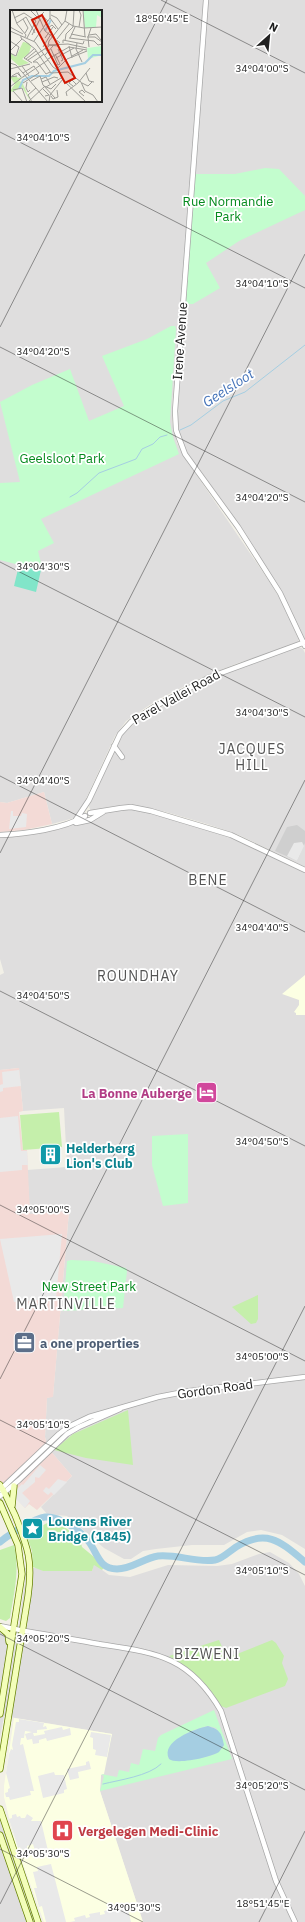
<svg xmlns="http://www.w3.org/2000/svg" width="305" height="1922" viewBox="0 0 305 1922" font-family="'IBM Plex Sans',sans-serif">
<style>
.residential{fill:#dfdede;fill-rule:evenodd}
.commercial{fill:#f3dad6}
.education{fill:#fcffe3}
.religious{fill:#cfcfcf}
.grass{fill:#c5efab}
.park{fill:#c3fdce;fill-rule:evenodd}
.pitch{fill:#81e5c9}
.parking{fill:#e9e9e9}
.water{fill:#a5cee2}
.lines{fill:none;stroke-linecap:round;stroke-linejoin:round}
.stream{stroke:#a5cee2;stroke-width:1}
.river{stroke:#a5cee2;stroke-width:7}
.tertiary-casing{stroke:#a8a8a8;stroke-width:6}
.secondary-casing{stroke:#658000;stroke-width:7}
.tertiary{stroke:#fff;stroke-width:4.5}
.secondary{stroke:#f3feba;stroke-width:5.5}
.ticks{fill:none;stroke:#212121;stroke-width:1;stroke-opacity:0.45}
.labels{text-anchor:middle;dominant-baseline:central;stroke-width:3.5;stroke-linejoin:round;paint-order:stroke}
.park-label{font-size:13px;fill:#048a1d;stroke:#fff}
.street-label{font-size:13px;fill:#212121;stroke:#fff}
.hotel-label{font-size:13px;font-weight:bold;fill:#b23c85;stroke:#fff;text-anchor:end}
.culture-label{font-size:13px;font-weight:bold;fill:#0d838f;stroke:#fff;text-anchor:start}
.service-label{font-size:13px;font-weight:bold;fill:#4e5e75;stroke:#fff;text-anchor:start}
.health-label{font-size:13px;font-weight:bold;fill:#be3a42;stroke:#fff;text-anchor:start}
.water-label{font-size:14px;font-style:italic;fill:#4573b9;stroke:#fff}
.neighbourhood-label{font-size:14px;letter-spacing:1px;fill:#545454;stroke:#fff}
.inset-river{fill:none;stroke:#a5cee2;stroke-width:2}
.inset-road{fill:none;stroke:#9e9d98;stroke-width:1}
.view{fill:#d21600;fill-opacity:0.15;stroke:#d21600;stroke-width:2}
.inset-edge{fill:none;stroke:#212121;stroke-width:2}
.ticks-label{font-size:10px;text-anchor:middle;fill:#212121;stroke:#fff;stroke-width:3.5;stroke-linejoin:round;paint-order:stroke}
</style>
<rect width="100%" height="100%" fill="#f2f0e7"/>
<!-- residential -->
<path class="residential" d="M0,0H305V646L285,603L237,527L185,454L176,430L181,317L178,329L172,410V422L177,443L185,458L271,584L282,602L299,640L297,643L287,648L238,663L201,678L157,700L126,721L115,736L79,814L74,818L52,824L44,792L7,803L0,802ZM11,11H101V101H11Z
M299,647L303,649L305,653V867L239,835L207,824L166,812L132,805L109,807L95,811L90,810L89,806L123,734L138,720L220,675Z
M131,808L231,835L305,870V1549L282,1535L261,1530L247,1532L224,1545H192L156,1549L143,1551L131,1559H124L104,1548L67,1516L47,1514L41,1507L72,1476L48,1448L45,1437L47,1398L53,1396L69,1212L30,1214L27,1170L67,1167L64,1108L23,1111L19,1068L0,1070V975L4,973L0,959V834L36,830L89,817L113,809Z
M270,1552L289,1563L299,1574L305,1586V1922H143L100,1791L101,1774L112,1734L4,1716L0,1738V1626L18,1630L25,1582V1568H38L43,1571H92L94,1564L109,1575L130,1577L168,1565L217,1566L232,1564L259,1554Z
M0,1820L35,1922H0Z"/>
<!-- commercial -->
<path class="commercial" d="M44,792L52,824L24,830L0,832V802L7,803Z
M19,1068L23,1111L19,1112L23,1150H27L30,1214L69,1211L53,1397L47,1398L45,1437L48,1448L72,1476L37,1510L29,1504L25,1508L7,1488L0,1489V1070Z"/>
<!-- education -->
<path class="education" d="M305,975V1015H296V1013L294,1012L299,1005V1000L282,994Z
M14,1718L112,1734L104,1774L101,1775L100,1791L143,1922H44L15,1842L4,1797V1786Z"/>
<!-- religious -->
<path class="religious" d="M297,825L305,831V843L297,861L275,851L287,827Z"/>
<!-- grass -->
<path class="grass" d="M59,1112L62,1147L23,1150L20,1115Z
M258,1295V1319L256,1323L251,1324L232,1307Z
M128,1410L133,1465L86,1458L54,1450L73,1434Z
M53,1520L58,1522L80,1539L82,1547L105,1566L102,1570L94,1565L92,1571H43L33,1567L32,1551L26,1534Z
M14,1545C20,1570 14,1593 10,1618L6,1621L0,1619V1550Z
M219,1640L227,1658L272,1640L276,1643L284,1656L282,1663L288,1679L285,1686L226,1708L221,1706C207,1684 191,1669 169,1656Z"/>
<!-- park -->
<path class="park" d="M265,168L279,169L305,196V210L239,241L206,263L220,288L193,304H188L186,302L195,174H235Z
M171,326H175L176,329L170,422L173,437L179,454L41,519L54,543L38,551L43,571L0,560V483L20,482L0,402L32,385L70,369L89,421L124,406L102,356L147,339Z
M188,1134V1203L163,1206L152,1165V1136Z
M71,1260L93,1261L126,1268L127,1271L123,1308L63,1311L67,1261Z
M214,1710L232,1759L100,1791L104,1776L101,1774L117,1777L119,1770L129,1772L131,1763L139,1765L143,1749L155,1751L158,1738L161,1735ZM208,1726L216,1728L224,1745C217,1761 184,1759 169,1759L168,1756C172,1738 191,1730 208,1726Z"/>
<!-- pitch -->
<path class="pitch" d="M19,565L41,570L36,592L14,586Z"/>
<!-- parking -->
<path class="parking" d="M11,811H13V816H21L22,813L27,814L26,827L9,829Z
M302,842L304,846L297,861L287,856L294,843Z
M19,1070L21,1086L3,1088V1091L0,1092V1085L3,1084L2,1072Z
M18,1116L21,1151H27L28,1165H22V1170L0,1172V1118Z
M62,1234L56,1299L14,1302L0,1239Z
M40,1465L46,1470L39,1478L35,1477V1482L22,1493L30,1501L25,1508L16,1499V1490L22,1484L23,1485Z
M58,1479L67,1482L54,1495L51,1492L48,1495L43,1491L46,1487L49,1489Z
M19,1719L44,1723L43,1727L46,1726L47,1729L37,1730V1733H33L34,1736L45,1734L44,1731L62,1727L63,1730L70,1728L71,1735L47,1741L46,1738L39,1740V1743L33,1744L32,1739L27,1740L25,1734L32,1732L25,1731L24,1738H21L20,1745L23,1744L34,1791H30L31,1795L10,1800L9,1797H6L5,1793L8,1792V1789L10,1788L6,1773L9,1754L11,1749L13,1750L12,1745L16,1722H19Z
M91,1732L111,1735L107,1757L95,1755L96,1750L93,1749V1738L90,1737Z
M89,1761L91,1769L78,1772L79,1778L70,1780L67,1769L86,1765V1762Z
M54,1772L55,1775H64L67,1789L64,1790V1793L43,1798L38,1776Z
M16,1814L17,1817L20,1816L21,1818H25L27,1814L33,1818L31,1821H41L49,1855L37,1858L33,1844L27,1846V1849L21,1850L20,1847L18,1848L9,1819L12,1818V1815Z
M51,1864L66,1922H46L42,1906L39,1907L34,1888H37L33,1872L38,1871L37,1867Z
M127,1905L131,1922H70L75,1921L74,1918L85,1915L86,1918L90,1917L89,1914L100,1912V1915L105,1914L104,1911Z"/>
<!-- water -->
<path class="water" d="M208,1726C220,1730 221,1732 224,1745L219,1752C211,1757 177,1765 169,1759C160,1741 195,1729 208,1726Z"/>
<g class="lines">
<!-- stream -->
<path class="stream" d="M180,430L191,425L223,401L245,392L305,345
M70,497L77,493L99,473L136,459L142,449L153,444L160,437L167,435
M103,1784C119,1780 149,1776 161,1764"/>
<!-- river -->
<path class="river" d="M0,1542C7,1536 35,1518 45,1517C60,1516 80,1530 89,1542C98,1554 99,1569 117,1569C132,1569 144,1558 158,1556C177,1554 196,1563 215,1560C222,1559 230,1551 236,1547C267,1528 281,1542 305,1562"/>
<defs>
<path id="tertiary" d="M206,0L175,411L176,430L185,454L238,527L280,593L305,646
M114,746L122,757
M90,813L121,808L131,807L151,811L231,835L305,870
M75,821L89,800L120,734L131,722L154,707L210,677L305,642
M76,823L90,820L103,812
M0,835C26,834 63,829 85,816
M0,1490L59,1434L68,1427L89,1417L158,1397L189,1391L305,1377
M0,1496L19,1480L67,1434L79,1427L120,1409
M0,1626C33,1633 66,1638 99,1644C157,1653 189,1656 221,1711L276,1881L295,1922"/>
<path id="secondary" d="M0,1485C6,1494 10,1505 15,1515C28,1548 33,1561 28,1596L0,1769
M0,1503L18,1545L22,1574L0,1714
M12,1506L14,1486
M0,1627L8,1634L9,1642
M0,1809L38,1922
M0,1835L30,1922"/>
</defs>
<!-- tertiary casing -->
<use href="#tertiary" class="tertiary-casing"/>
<!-- secondary casing -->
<use href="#secondary" class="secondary-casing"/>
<!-- tertiary -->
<use href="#tertiary" class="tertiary"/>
<!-- secondary -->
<use href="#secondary" class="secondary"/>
</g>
<!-- ticks -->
<path class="ticks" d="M161,0L305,73M0,132L305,288M0,327L167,0M0,347L305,502M0,562L305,717M0,776L305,932M0,853L305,254M0,991L305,1146M0,1205L305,1361M0,1379L305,780M0,1420L305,1575M0,1634L305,1790M0,1849L143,1922M0,1904L305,1306M259,1922L305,1831"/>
<!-- icons -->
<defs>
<symbol id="hotel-square" viewBox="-11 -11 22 22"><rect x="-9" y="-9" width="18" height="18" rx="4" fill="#d1479c" stroke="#fff"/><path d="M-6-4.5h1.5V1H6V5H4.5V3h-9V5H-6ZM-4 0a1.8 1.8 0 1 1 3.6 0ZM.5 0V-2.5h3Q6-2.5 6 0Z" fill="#fff"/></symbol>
<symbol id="building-square" viewBox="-11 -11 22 22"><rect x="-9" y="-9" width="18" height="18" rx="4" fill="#0f9aa8" stroke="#fff"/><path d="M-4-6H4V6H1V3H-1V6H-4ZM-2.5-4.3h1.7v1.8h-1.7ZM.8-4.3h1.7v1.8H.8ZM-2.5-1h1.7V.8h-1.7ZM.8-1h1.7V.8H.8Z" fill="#fff"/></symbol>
<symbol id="office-square" viewBox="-11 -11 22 22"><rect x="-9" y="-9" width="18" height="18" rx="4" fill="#5c6f8a" stroke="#fff"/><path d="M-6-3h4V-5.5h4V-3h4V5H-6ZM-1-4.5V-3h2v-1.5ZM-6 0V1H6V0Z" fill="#fff"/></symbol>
<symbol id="sight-square" viewBox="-11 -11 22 22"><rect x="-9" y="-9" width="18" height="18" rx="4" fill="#0f9aa8" stroke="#fff"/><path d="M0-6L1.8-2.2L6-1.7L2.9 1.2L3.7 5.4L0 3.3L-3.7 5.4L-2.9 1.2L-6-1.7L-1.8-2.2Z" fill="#fff"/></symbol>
<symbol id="hospital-square" viewBox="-11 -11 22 22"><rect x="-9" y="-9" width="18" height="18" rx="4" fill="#e0444e" stroke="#fff"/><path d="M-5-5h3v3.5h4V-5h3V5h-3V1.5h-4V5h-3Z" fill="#fff"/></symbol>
</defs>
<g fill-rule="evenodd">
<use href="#hotel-square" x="194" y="1080" width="25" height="25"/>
<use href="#building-square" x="38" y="1142" width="25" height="25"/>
<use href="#office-square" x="12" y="1330" width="25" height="25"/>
<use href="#sight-square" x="20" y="1516" width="25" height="25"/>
<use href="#hospital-square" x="50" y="1818" width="25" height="25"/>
</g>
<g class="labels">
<!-- park labels -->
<g class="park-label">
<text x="228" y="201">Rue Normandie<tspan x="228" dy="15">Park</tspan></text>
<text x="62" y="458">Geelsloot Park</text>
<text x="89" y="1286">New Street Park</text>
</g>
<!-- street labels -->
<g class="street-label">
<text transform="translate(180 341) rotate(-86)">Irene Avenue</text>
<text transform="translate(176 697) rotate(-29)">Parel Vallei Road</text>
<text transform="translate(215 1389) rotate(-8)">Gordon Road</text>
</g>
<!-- hotel labels -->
<g class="hotel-label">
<text x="192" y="1093">La Bonne Auberge</text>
</g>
<!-- culture labels -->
<g class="culture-label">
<text x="66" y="1148">Helderberg<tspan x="66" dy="15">Lion's Club</tspan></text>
<text x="48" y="1521">Lourens River<tspan x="48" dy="15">Bridge (1845)</tspan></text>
</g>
<!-- service labels -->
<g class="service-label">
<text x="40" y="1343">a one properties</text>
</g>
<!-- health labels -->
<g class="health-label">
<text x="78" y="1831">Vergelegen Medi-Clinic</text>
</g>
<!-- water labels -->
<g class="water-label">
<text transform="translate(228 388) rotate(-33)">Geelsloot</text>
</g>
<!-- neighbourhood labels -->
<g class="neighbourhood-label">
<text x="252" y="749">JACQUES<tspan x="252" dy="16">HILL</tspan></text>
<text x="208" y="880">BENE</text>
<text x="138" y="976">ROUNDHAY</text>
<text x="66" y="1304">MARTINVILLE</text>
<text x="207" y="1654">BIZWENI</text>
</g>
</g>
<!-- overview -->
<g transform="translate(10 10)">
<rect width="92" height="92" fill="#f2f0e7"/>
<path d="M13,32L19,33L21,37L19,43L12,49L19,53L9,56L0,48V43L6,47ZM6,66L8,68L12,67L9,71L12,72L21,92L12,77L3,82L0,81L5,74L0,67Z" fill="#c5efab"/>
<path d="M73,0H92V8L87,5L86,17L75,18ZM92,36V45L78,49L77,38Z" fill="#c3fdce"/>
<path class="inset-river" d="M35,21L41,10M9,79L13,70L22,66H39L44,61L75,53L83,45H92"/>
<path class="inset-road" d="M2,0L7,14L16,25L15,27M20,0L29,9M26,0L35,21L50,33M73,0L75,27M34,2L31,5L38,11M41,5L47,8L52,15M4,8L14,3L26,11M40,8L48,19M13,9L18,18L15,23M55,11L63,16L74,18L92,17M7,13L16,7L25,23M0,17L13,24M69,17L71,5L69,0M41,20L38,18L42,15L46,19M0,21L25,32L43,57L49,61L52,69L76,92M61,24L76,27M22,25L30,9M79,25L86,24L91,30M11,26V28L25,39L41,63L58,62L71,72L75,81L83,85L88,92M77,27H85L92,32M17,28L26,11M35,28L43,17M59,28L84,31L88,35L92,34M60,28L65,17M47,29L59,14M0,31L9,37L6,46L0,43M24,31L40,8V0M55,31L56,24L63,17L64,0M53,33V30L73,34L74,31M67,33L66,39L72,52M58,34L77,38M39,35L58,34M39,35L48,36V33M38,36L39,31L55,11L57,0M59,36L62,48M33,37L41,24M79,37L78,27L81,18M35,38L48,57M41,39L48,55L50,54L45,44M48,39L53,50L51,51M0,41L12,29M35,45L43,36M62,46L73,40M46,48L64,38M16,49L26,41M38,49L59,37L77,40M18,50L39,36M23,52H27L36,64L40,62M23,52L34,44M0,53L6,55L38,92M22,53L14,48L24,39M12,56L19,66M0,59L20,54M47,59L57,49L77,41M0,60V67L7,66M13,63L24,56L25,58M76,63L79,71L84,72M2,66L7,63L11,67L8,62M13,67L38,50M31,69L36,67L40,74M21,71L30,66L33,75L45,88M17,72L16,78L18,82L20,80M32,72L44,67L48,68M13,73L29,63L26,59M72,73L78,76L82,72M34,76L41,79L46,74M63,76L59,73L62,70L66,74M0,77L14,66M36,77L51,68M33,79L39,85L35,86M3,80L12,78L17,92M3,81L13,92M41,86L43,89L48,87L47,80M57,86L56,82L68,73L80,58M74,86L69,82L72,80L75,83M18,92L34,77M22,92L18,85L26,78M39,92L40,85L53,69"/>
<path class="view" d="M32,5L65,68L55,73L22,10Z"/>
<rect width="92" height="92" class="inset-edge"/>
</g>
<g class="ticks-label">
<text x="162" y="22">18°50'45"E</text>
<text x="262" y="72">34°04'00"S</text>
<text x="43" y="141">34°04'10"S</text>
<text x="262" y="287">34°04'10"S</text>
<text x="43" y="355">34°04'20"S</text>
<text x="262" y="501">34°04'20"S</text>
<text x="43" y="570">34°04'30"S</text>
<text x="262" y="716">34°04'30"S</text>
<text x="43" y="784">34°04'40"S</text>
<text x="262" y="931">34°04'40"S</text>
<text x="43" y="999">34°04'50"S</text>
<text x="262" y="1145">34°04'50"S</text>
<text x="43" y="1213">34°05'00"S</text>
<text x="262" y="1360">34°05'00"S</text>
<text x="43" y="1428">34°05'10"S</text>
<text x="262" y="1574">34°05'10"S</text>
<text x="43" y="1642">34°05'20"S</text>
<text x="262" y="1789">34°05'20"S</text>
<text x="43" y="1857">34°05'30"S</text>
<text x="263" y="1907">18°51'45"E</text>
<text x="134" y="1911">34°05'30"S</text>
</g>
<!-- north arrow -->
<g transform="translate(269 36) rotate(27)" stroke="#ffffff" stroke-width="3" paint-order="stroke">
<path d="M0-3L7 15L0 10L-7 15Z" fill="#212121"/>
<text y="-6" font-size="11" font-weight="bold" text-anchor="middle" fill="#212121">N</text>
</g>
</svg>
